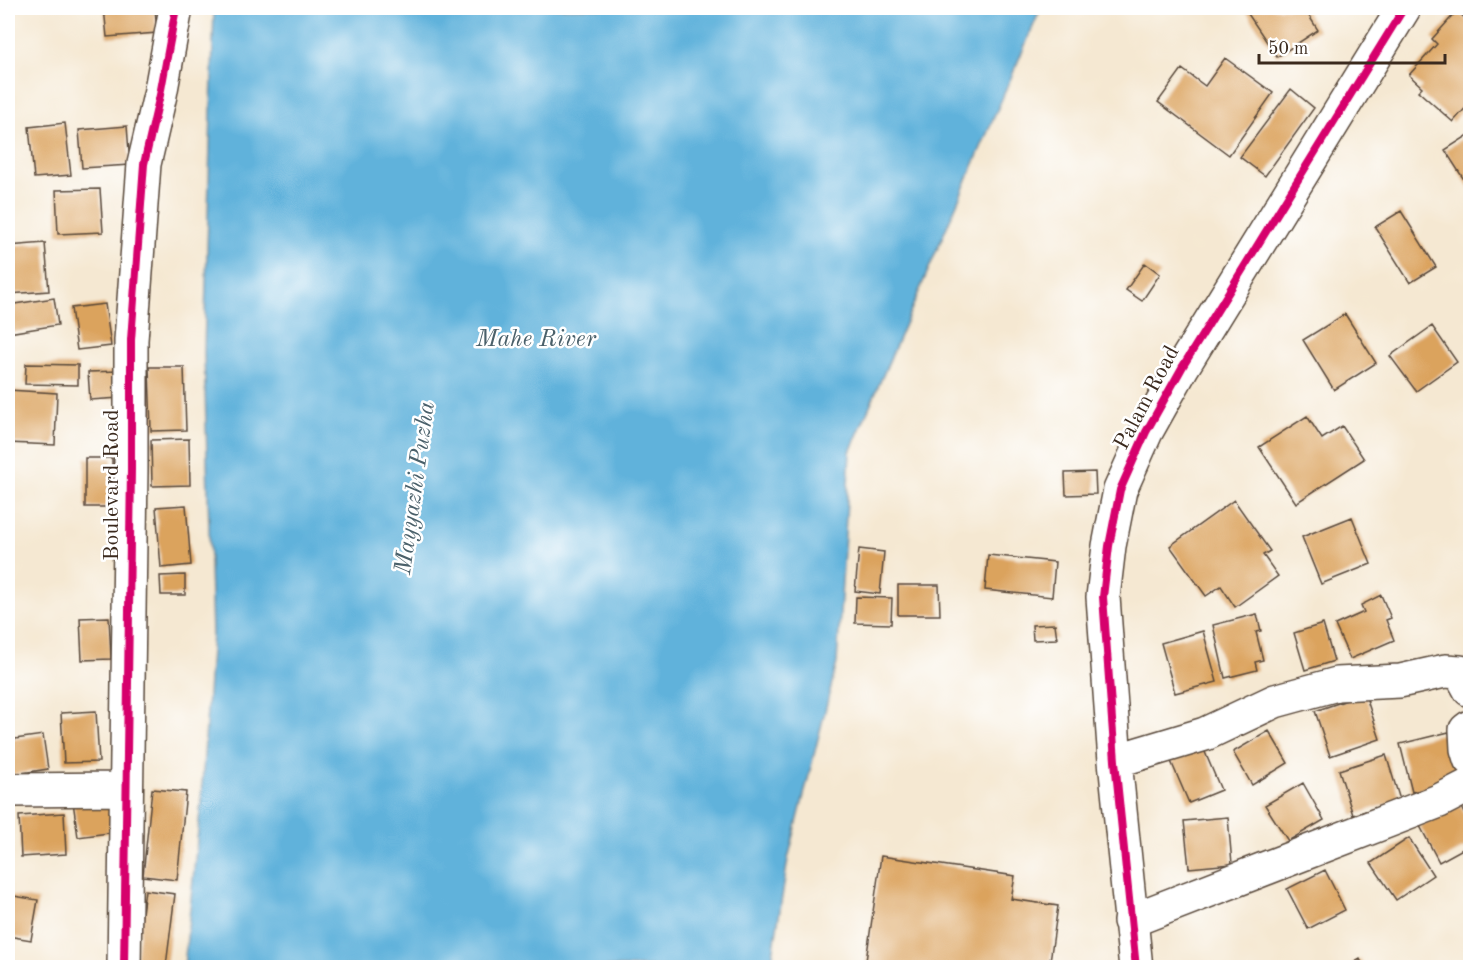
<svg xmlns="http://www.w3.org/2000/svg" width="1478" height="975" viewBox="0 0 1478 975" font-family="'Old Standard TT',serif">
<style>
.water{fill:#60b2db;stroke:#4e6e7c;stroke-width:1.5}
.building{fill:#dba35d}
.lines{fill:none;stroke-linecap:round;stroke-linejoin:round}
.minor-casing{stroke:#574639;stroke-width:36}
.minor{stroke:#fff;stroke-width:33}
.cycleway-casing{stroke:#fff;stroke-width:11}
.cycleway{stroke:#d6006c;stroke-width:8}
.labels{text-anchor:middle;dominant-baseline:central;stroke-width:5;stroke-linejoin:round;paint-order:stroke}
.street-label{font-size:22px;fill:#3b2a1e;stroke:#fff}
.water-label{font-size:24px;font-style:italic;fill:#4a606a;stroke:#fff}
</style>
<rect width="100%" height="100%" fill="#fff"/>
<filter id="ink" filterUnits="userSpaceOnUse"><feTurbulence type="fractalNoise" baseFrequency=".0167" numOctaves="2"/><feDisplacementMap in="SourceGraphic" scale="12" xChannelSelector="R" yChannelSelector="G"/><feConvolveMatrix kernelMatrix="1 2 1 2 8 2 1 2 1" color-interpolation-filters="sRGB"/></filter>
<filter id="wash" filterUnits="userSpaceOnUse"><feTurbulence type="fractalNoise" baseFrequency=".008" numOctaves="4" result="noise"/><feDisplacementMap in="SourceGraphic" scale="24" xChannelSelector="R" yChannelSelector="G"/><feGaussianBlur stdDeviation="1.35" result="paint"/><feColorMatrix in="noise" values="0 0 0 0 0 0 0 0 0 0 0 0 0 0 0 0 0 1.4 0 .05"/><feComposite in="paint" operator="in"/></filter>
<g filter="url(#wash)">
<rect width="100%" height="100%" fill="#f5e8d2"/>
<!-- water -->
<path class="water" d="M214,8H1041L850,452L837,663L788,859L771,967H184L201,801L212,634L204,353Z"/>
<g id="blocks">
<!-- building -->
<path class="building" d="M104,8H155L157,33L107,37Z
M1244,8H1304L1318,30L1277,57Z
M1457,11L1470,23V103L1453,122L1418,91L1422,87L1409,75L1437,44L1432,39Z
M1225,58L1273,93L1229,155L1158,102L1182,69L1205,86Z
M1291,89L1314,108L1265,176L1240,157Z
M65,123L71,175L34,178L29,127Z
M127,126L130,165L82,168L79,130Z
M1470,134V189L1445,150Z
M100,189L103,232L58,234L56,190Z
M1401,211L1436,267L1410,283L1375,227Z
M45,243L49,291L9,294L8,246Z
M1145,263L1160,274L1142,301L1126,290Z
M54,298L58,325L8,333V305Z
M105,304L111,346L77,350L71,308Z
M1345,314L1376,363L1334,390L1303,340Z
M1432,326L1457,362L1416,391L1390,356Z
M26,364L78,365V385L25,384Z
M149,367H184L186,430L151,431Z
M119,371L120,398L90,400L88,372Z
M8,390L57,393L55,445L8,443Z
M1307,416L1322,439L1342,426L1364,459L1296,503L1259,447Z
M189,439L190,485L152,486L151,440Z
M85,458H112V507H85Z
M1095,472L1096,494L1066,495L1065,473Z
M1234,500L1270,551L1263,555L1278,576L1235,607L1221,586L1206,596L1170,546Z
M186,505L191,565L161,568L156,507Z
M1352,517L1371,564L1321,584L1302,537Z
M859,549L884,552L880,594L855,591Z
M988,555L1055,562L1052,597L985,590Z
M185,575V595H161L160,576Z
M898,585H939L940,615H898Z
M1381,595L1391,618L1386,620L1394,640L1350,659L1335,625L1364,612L1361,605Z
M856,597L892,598L891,624L855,623Z
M1257,614L1261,631L1256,632L1263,660L1255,662L1257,670L1225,678L1213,625Z
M109,617L111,659L82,660L80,618Z
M1055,624L1057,639L1033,640L1032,625Z
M1323,624L1334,661L1305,670L1294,633Z
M1203,631L1217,682L1175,693L1161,643Z
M1365,694L1380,739L1330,756L1315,711Z
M96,711L99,762L64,763L61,713Z
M1269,731L1288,763L1252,785L1233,752Z
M1449,732L1461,781L1412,792L1400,744Z
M43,735L48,769L8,775V740Z
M1202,745L1221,790L1189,803L1170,759Z
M1386,755L1400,800L1353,815L1339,770Z
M1303,783L1324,820L1288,841L1265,805Z
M152,789L186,792L177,880L143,876Z
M111,797L116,832L78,837L73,802Z
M1461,805L1470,824V845L1439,862L1420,826Z
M64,813L66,854L21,857L19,816Z
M1228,817L1232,864L1189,868L1184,821Z
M1409,838L1433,875L1396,900L1371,863Z
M881,856L1015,876L1011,899L1058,906L1049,968H865Z
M1325,870L1345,910L1308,929L1287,889Z
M145,890L175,894L166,966L136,962Z
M8,895L38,900L31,940L8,936Z
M1360,959L1365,968H1345Z"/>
</g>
</g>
<g filter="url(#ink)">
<use href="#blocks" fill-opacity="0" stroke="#574639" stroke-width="1.5"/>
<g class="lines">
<defs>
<path id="minor" d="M1470,727L1466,730L1467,749L1470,759
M1115,761L1205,734L1275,701L1337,684L1400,681L1445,671L1460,672L1470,690
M8,790L126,789
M1130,921L1439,801L1470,785
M124,968L131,469V340L144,164L160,95L176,8
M1136,968L1115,761L1103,597L1109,546L1120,490L1146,432L1183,366L1404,8"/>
</defs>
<!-- minor casing -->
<use href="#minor" class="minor-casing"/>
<!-- minor -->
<use href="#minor" class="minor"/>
<defs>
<path id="cycleway" d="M124,968L131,469V340L144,164L160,95L176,8
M1136,968L1115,761L1103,597L1109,546L1120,490L1146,432L1183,366L1404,8"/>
</defs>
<!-- cycleway casing -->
<use href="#cycleway" class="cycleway-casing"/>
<!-- cycleway -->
<use href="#cycleway" class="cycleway"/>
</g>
</g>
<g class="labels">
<!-- street labels -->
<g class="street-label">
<text transform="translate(1147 398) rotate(-62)">Palam Road</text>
<text transform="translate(112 485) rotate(-90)">Boulevard Road</text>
</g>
<!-- water labels -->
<g class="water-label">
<text x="536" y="340">Mahe River</text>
<text transform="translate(416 488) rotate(-82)">Mayyazhi Puzha</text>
</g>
</g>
<!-- margin -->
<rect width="1478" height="975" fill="none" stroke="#fff" stroke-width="30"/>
<!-- scale -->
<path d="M1259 54v9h186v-9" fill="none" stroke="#3b2a1e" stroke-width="3"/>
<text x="1268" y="54" font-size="18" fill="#3b2a1e" stroke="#ffffff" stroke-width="4.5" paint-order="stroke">50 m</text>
</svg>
